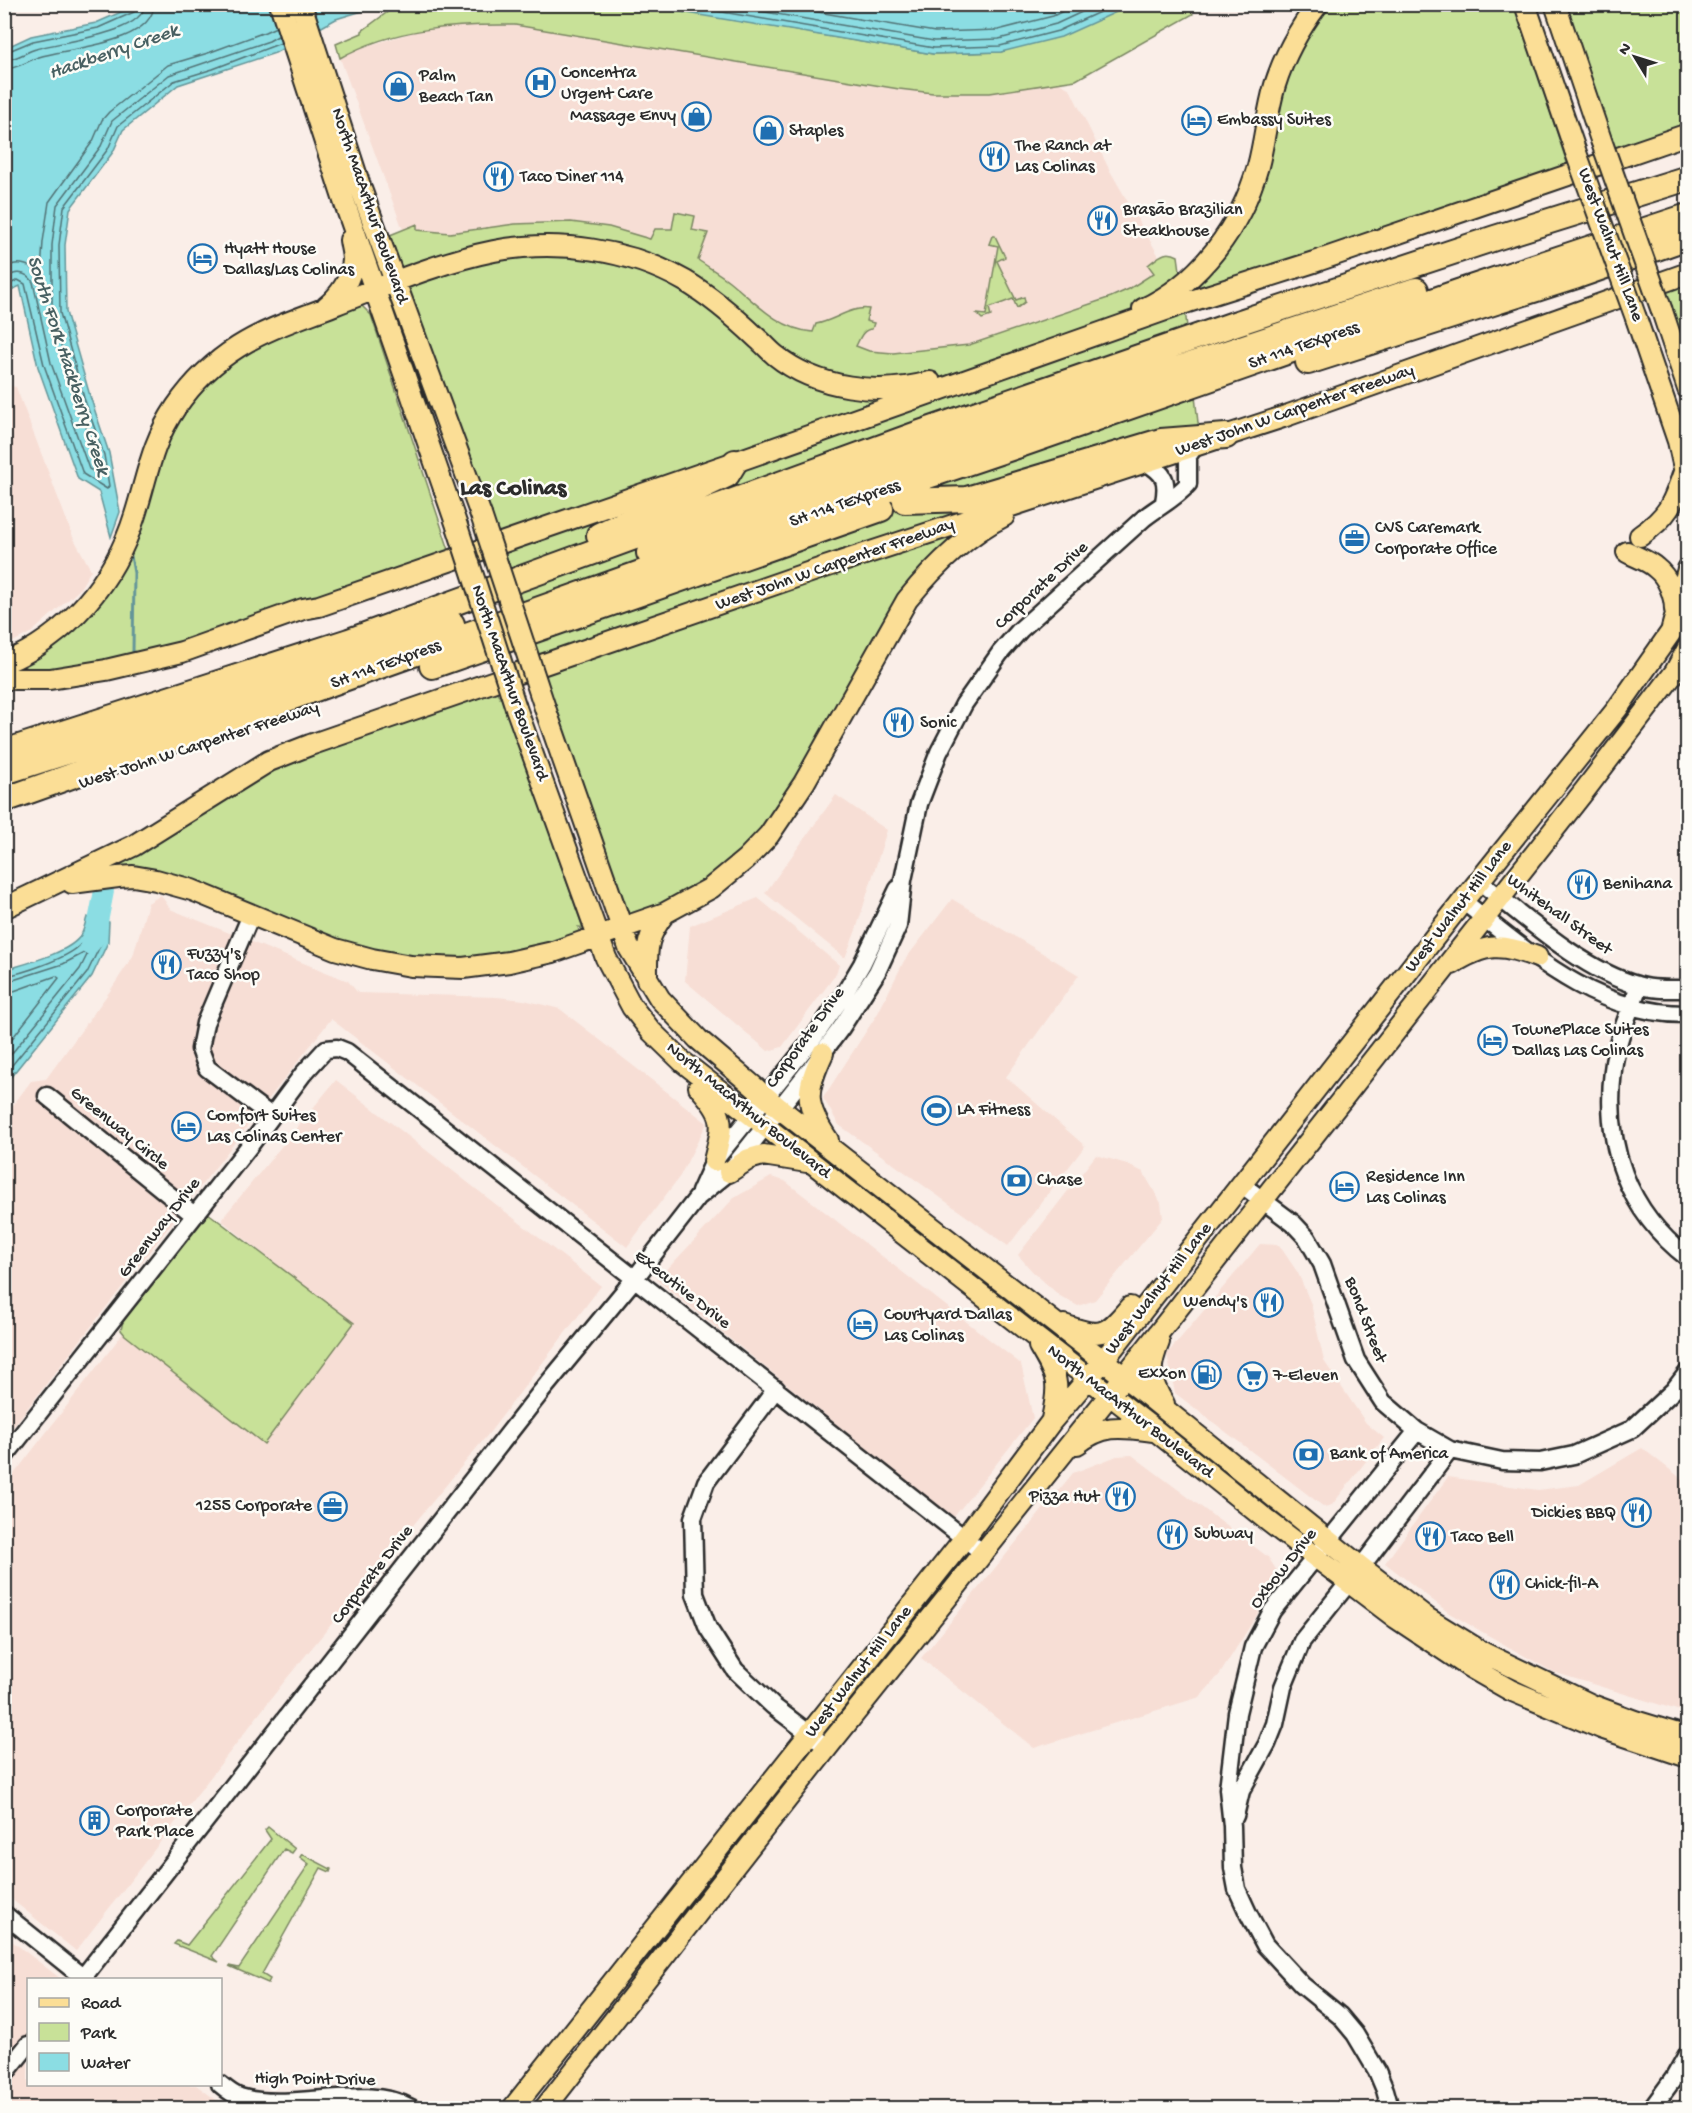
<svg xmlns="http://www.w3.org/2000/svg" width="1692" height="2113" viewBox="0 0 1692 2113" font-family="'Gochi Hand',sans-serif">
<style>
.built{fill:#f7ded5}
.green{fill:#c8e198;stroke:#7a8662;stroke-width:1.5}
.water{fill:#8bdde3;stroke:#659699;stroke-width:1.5}
.lines{fill:none;stroke-linecap:round;stroke-linejoin:round}
.shore{stroke:#517275;stroke-width:1.5}
.stream{stroke:#659699;stroke-width:3}
.river{stroke:#8bdde3;stroke-width:20}
.minor-casing{stroke:#2b2b2b;stroke-width:21}
.major-casing{stroke:#2b2b2b;stroke-width:24}
.highway-casing{stroke:#2b2b2b;stroke-width:28}
.minor{stroke:#fdfcf7;stroke-width:16}
.major{stroke:#fbde96;stroke-width:20}
.highway{stroke:#fbde96;stroke-width:24}
.major-bridge-casing{stroke:#2b2b2b;stroke-width:24;stroke-linecap:butt}
.major-bridge{stroke:#fbde96;stroke-width:20}
.labels{text-anchor:middle;dominant-baseline:central;stroke-width:5;stroke-linejoin:round;paint-order:stroke}
.poi-label{font-size:18px;fill:#2b2b2b;stroke:#fdfcf7;text-anchor:start}
.street-label{font-size:18px;fill:#2b2b2b;stroke:#fdfcf7}
.water-label{font-size:20px;font-style:italic;fill:#486062;stroke:#fdfcf7}
.district-label{font-size:24px;font-weight:bold;fill:#2b2b2b;stroke:#fdfcf7}
</style>
<rect width="100%" height="100%" fill="#faeee8"/>
<filter id="ink" filterUnits="userSpaceOnUse"><feTurbulence type="fractalNoise" baseFrequency=".0167" numOctaves="2"/><feDisplacementMap in="SourceGraphic" scale="12" xChannelSelector="R" yChannelSelector="G"/><feConvolveMatrix kernelMatrix="1 2 1 2 8 2 1 2 1" color-interpolation-filters="sRGB"/></filter>
<g filter="url(#ink)">
<!-- built -->
<path class="built" d="M480,24L515,25L882,86L933,93H990L1058,82L1070,89L1109,169L1164,265L1129,289L1111,296L969,345L893,353L869,351L785,324L769,315L571,222L515,224L450,233L417,230L416,224L403,230L340,58L356,49L418,31L453,25Z
M5,385L16,387L73,537L91,570L79,590L32,632L5,646Z
M836,795L887,830L856,930L845,958L765,893Z
M161,895L170,909L348,981L358,993L497,997L524,1000L560,1009L707,1123L680,1176L627,1247L331,1019L5,1437V1116L31,1081L46,1079L110,991L133,956L148,903Z
M758,898L839,965L836,974L782,1047L768,1051L685,981L690,926Z
M952,899L1079,975L1006,1077L1085,1146L1008,1246L839,1125L823,1098L878,1013L904,961Z
M336,1080L601,1286L490,1432L287,1678L76,1951L5,1894L4,1487L127,1328L351,1324L221,1220Z
M1096,1155L1127,1164L1143,1172L1161,1203L1163,1218L1095,1300L1078,1306L1060,1296L1032,1271L1018,1255Z
M771,1177L785,1181L1021,1364L1033,1418L953,1518L657,1280L734,1198Z
M1260,1244L1279,1245L1298,1273L1311,1304L1324,1361L1366,1423L1384,1438L1332,1505L1324,1507L1175,1393L1167,1354Z
M1642,1448L1687,1483V1713L1553,1672L1449,1613L1385,1563L1448,1477L1538,1490L1579,1485Z
M1132,1455L1268,1557L1277,1571L1278,1581L1220,1674L1200,1697L1034,1748L921,1658L1073,1473L1117,1456Z
M4,1935L61,1979L28,1980V2084L196,2085L227,2108H5Z"/>
<!-- green -->
<path class="green" d="M639,4L933,54L1001,52L1132,5H1198L1191,9L1193,14L1076,80L990,93H933L899,89L515,25C456,24 393,28 340,58L336,44L362,33V31L397,5Z
M1328,5H1515L1569,169L1184,301L1199,431L1076,476L964,539L922,575L781,816L711,886L623,924L390,235L417,224V230L450,233L515,224L571,222L609,227L650,239L655,229H672L675,212L695,216L692,230L708,233L698,260C708,267 719,273 729,281C755,302 778,329 813,332L816,324C834,321 851,306 869,309L866,321L874,323L872,329C863,329 860,338 856,346L869,351L893,353L969,345L1111,297L1129,289L1154,273L1148,265C1159,257 1165,249 1178,256L1183,293L1234,241L1250,211L1287,74L1312,25Z
M1563,5H1687V128L1615,153Z
M992,236H995L1005,257L997,261L1016,300L1024,297L1025,302L1017,308L1013,299L989,308L991,316L982,319L977,314L986,315L998,246L989,244Z
M1687,284V382L1659,295Z
M360,304L371,315L450,553L152,653L44,672L5,669L95,602L161,441L196,389L254,343Z
M497,692L500,698L502,697L582,925V931L580,927H578L580,935L531,952L456,963L388,957L126,871L101,867L285,761Z
M208,1213L354,1323L264,1444L125,1335L121,1330L123,1321Z
M268,1827L295,1849L292,1853L284,1849L212,1956L219,1962L174,1944L177,1941L187,1945L271,1839L265,1830Z
M302,1854L331,1869L330,1872L321,1868L262,1974L270,1979L268,1983L229,1966L239,1968L309,1864L300,1857Z"/>
<!-- water -->
<path class="water" d="M137,5H382L336,19L275,53L178,85L123,130L113,152L70,209L65,245L66,312L90,396L109,453L120,512L111,537L99,492L78,479L38,367L20,286L7,292L5,299V48L31,36L96,23Z
M639,5L1132,4V5L1061,37L1001,52L933,54Z
M87,917L109,922L108,942L92,976L5,1084V970C24,964 70,953 81,935C84,930 85,923 87,917Z"/>
<g class="lines">
<!-- shore -->
<path class="shore" d="M675,4L934,48L1000,46L1058,31L1117,4
M719,4L934,41L999,39L1056,24L1099,4
M771,4L935,32L998,30L1053,16L1077,4
M4,53L33,41L98,28L134,12L137,4
M4,60C16,60 25,52 36,49C59,41 143,35 145,4
M4,69C17,69 27,61 39,57C68,48 153,44 154,4
M4,268C17,261 27,263 38,272L41,271L43,242L49,202L93,141L102,120L109,112L168,65L208,53L265,32L276,27
M4,278C15,272 25,270 33,282L51,363L89,469L97,473L99,470L96,456L77,400L52,313V245L57,205L101,146L112,121L169,75L269,41L278,36
M4,287L18,280L25,284L44,365L83,474L107,489L109,486L104,455L84,398L60,313L59,245L64,207L108,149L118,126L174,81L213,69L281,43
M4,976C22,974 67,958 79,946C85,940 88,933 91,926L102,928V942L87,973L4,1075
M4,983L63,964L84,953L87,955L80,969L4,1063
M4,992L14,991L56,976L59,978L4,1049"/>
<!-- stream -->
<path class="stream" d="M131,556L134,573L133,652"/>
<!-- river -->
<path class="river" d="M90,944L95,937L104,891"/>
<defs>
<path id="minor" d="M1146,462C1165,474 1168,480 1164,502
M1479,881C1524,916 1582,970 1637,985C1652,990 1671,989 1688,989
M1463,901C1530,954 1597,1015 1688,1014
M251,915L205,1023L200,1049L207,1068L271,1116
M1639,986C1629,1013 1616,1041 1613,1070C1604,1145 1627,1211 1688,1258
M47,1096L194,1215
M1241,1184L1293,1223L1307,1238L1322,1264L1356,1360L1383,1402L1417,1431L1450,1450L1502,1461L1540,1462L1574,1455L1632,1429L1674,1390L1688,1372
M700,1192L714,1161L815,1036L843,996L862,964L898,889
M776,1389L706,1482L693,1518L695,1594L708,1628L735,1670L773,1706L828,1748
M4,1457L251,1144L303,1074L326,1049L337,1048L347,1052L983,1553
M1235,1816L1241,1791L1267,1744L1275,1724L1283,1687L1302,1641L1361,1567L1450,1450
M4,1914L86,1980
M81,1980L541,1392L635,1278L698,1197L729,1172L812,1067L841,1028L877,972L898,926L903,880L919,804L939,752L964,704L1000,653L1020,630L1144,518C1159,506 1176,498 1188,484V456L1195,446
M4,2075L28,2045
M220,2084C226,2089 233,2095 240,2097C290,2113 365,2082 411,2108
M1390,2108L1385,2090L1377,2071L1355,2034L1340,2016L1302,1985L1265,1945L1248,1913L1237,1889L1233,1868L1232,1826L1228,1789L1237,1713L1253,1647L1272,1611L1417,1431
M1652,2108L1674,2078L1688,2053
M1686,2108L1688,2106"/>
<path id="major" d="M280,4L343,198L457,526
M301,4L361,189L481,515
M1525,4L1575,150
M1555,4L1601,140
M326,307C339,296 352,279 353,260C353,254 351,247 350,240
M1143,309C1201,282 1241,226 1258,166C1265,140 1267,112 1275,85C1284,56 1299,29 1318,4
M1662,311L1688,389
M1636,318L1678,441L1688,486
M1640,536C1670,515 1673,503 1685,469
M1627,552C1636,557 1649,561 1656,568C1668,577 1675,596 1675,610
M4,663C68,637 115,580 135,515C148,474 151,444 176,407C192,384 214,362 238,347C268,328 301,318 334,305C386,285 439,262 494,251C557,239 629,249 685,281C712,297 736,318 758,339C764,344 769,350 775,355C817,389 879,396 930,382
M4,679H50L106,670L182,652L303,609L319,606L735,462L1188,302L1314,262L1688,134
M516,708L606,958L632,1007L651,1031L683,1062L1156,1431L1268,1521L1396,1618L1468,1666L1510,1690L1601,1728L1688,1757
M546,711L629,948L660,999L698,1039L779,1108L1137,1387L1361,1567L1427,1618L1484,1653L1592,1705L1635,1721L1688,1737
M72,883L118,877L133,876L156,880L192,890L335,949L372,959L411,966L463,968L509,962L553,952L665,913L711,888L746,859L769,835L804,783L907,600C933,568 966,535 1004,516
M4,908L133,846L269,761L310,745L819,569L1283,417L1688,273
M1452,964C1486,943 1501,943 1537,957
M647,980C647,950 645,938 665,913
M823,1053C805,1092 804,1104 828,1140
M699,1087C727,1118 723,1123 714,1161
M729,1172L749,1159L763,1155L807,1162
M1064,1325C1100,1338 1105,1337 1130,1307
M1159,1342C1148,1369 1149,1379 1164,1404
M1039,1346C1058,1378 1060,1382 1052,1419
M1077,1444C1104,1423 1122,1427 1154,1431
M513,2108L964,1539L1051,1422L1103,1361L1463,901L1617,709L1671,632L1688,569
M545,2108L830,1744L1124,1377L1585,790L1675,672L1688,648"/>
<path id="highway" d="M1308,362L1577,276L1688,237
M905,501L967,499L1161,441L1226,436
M599,535L727,475L735,462
M649,553L966,439L1416,290
M432,666L881,509
M4,752L349,641L920,433L1234,324L1495,238L1688,178
M4,772L220,703L452,624
M4,800L649,570L1020,445L1458,292L1688,216"/>
</defs>
<!-- minor casing -->
<use href="#minor" class="minor-casing"/>
<!-- major casing -->
<use href="#major" class="major-casing"/>
<!-- highway casing -->
<use href="#highway" class="highway-casing"/>
<!-- minor -->
<use href="#minor" class="minor"/>
<!-- major -->
<use href="#major" class="major"/>
<!-- highway -->
<use href="#highway" class="highway"/>
<defs>
<path id="major-bridge" d="M1601,140L1662,311
M1575,150L1636,318
M481,515L546,711
M457,526L516,708"/>
</defs>
<!-- major-bridge casing -->
<use href="#major-bridge" class="major-bridge-casing"/>
<!-- major-bridge -->
<use href="#major-bridge" class="major-bridge"/>
</g>
</g>
<!-- icons -->
<defs>
<symbol id="hospital-ring" viewBox="-11 -11 22 22"><circle r="9.5" fill="#fdfcf7" stroke="#1f6fb2" stroke-width="1.5"/><path d="M-5-5h3v3.5h4V-5h3V5h-3V1.5h-4V5h-3Z" fill="#1f6fb2"/></symbol>
<symbol id="shop-ring" viewBox="-11 -11 22 22"><circle r="9.5" fill="#fdfcf7" stroke="#1f6fb2" stroke-width="1.5"/><path d="M-5-2.5h2.3a2.7 3.5 0 0 1 5.4 0H5L5.5 6h-11ZM-1.5-2.5h3a1.5 2.3 0 0 0-3 0Z" fill="#1f6fb2"/></symbol>
<symbol id="hotel-ring" viewBox="-11 -11 22 22"><circle r="9.5" fill="#fdfcf7" stroke="#1f6fb2" stroke-width="1.5"/><path d="M-6-4.5h1.5V1H6V5H4.5V3h-9V5H-6ZM-4 0a1.8 1.8 0 1 1 3.6 0ZM.5 0V-2.5h3Q6-2.5 6 0Z" fill="#1f6fb2"/></symbol>
<symbol id="restaurant-ring" viewBox="-11 -11 22 22"><circle r="9.5" fill="#fdfcf7" stroke="#1f6fb2" stroke-width="1.5"/><path d="M-5-6h1v4h1v-4h1v4h1v-4h1v5L-1.5 .5V6h-2V.5L-5-1ZM5-6V6H3V1.5H1.5Q1.5-4 5-6Z" fill="#1f6fb2"/></symbol>
<symbol id="office-ring" viewBox="-11 -11 22 22"><circle r="9.5" fill="#fdfcf7" stroke="#1f6fb2" stroke-width="1.5"/><path d="M-6-3h4V-5.5h4V-3h4V5H-6ZM-1-4.5V-3h2v-1.5ZM-6 0V1H6V0Z" fill="#1f6fb2"/></symbol>
<symbol id="stadium-ring" viewBox="-11 -11 22 22"><circle r="9.5" fill="#fdfcf7" stroke="#1f6fb2" stroke-width="1.5"/><path d="M0-5a6.5 5 0 1 0 0 10a6.5 5 0 1 0 0-10ZM-3.5-1.8h7v3.6h-7Z" fill="#1f6fb2"/></symbol>
<symbol id="bank-ring" viewBox="-11 -11 22 22"><circle r="9.5" fill="#fdfcf7" stroke="#1f6fb2" stroke-width="1.5"/><path d="M-6-4H6V4H-6ZM0-2.3a2.3 2.3 0 1 0 0 4.6a2.3 2.3 0 1 0 0-4.6Z" fill="#1f6fb2"/></symbol>
<symbol id="fuel-ring" viewBox="-11 -11 22 22"><circle r="9.5" fill="#fdfcf7" stroke="#1f6fb2" stroke-width="1.5"/><path d="M-5.5-6h7V0h2V4h1.3V-2.5L3-4.5l.8-.8L6-3V5H2.5V1h-1V6h-7ZM-4.2-4.7v3.2H.2V-4.7Z" fill="#1f6fb2"/></symbol>
<symbol id="supermarket-ring" viewBox="-11 -11 22 22"><circle r="9.5" fill="#fdfcf7" stroke="#1f6fb2" stroke-width="1.5"/><path d="M-6-5.5h2.5l.6 2H6L4.5 2H-2.5L-4.4-4H-6ZM-1.5 3.2a1.3 1.3 0 1 0 .1 0ZM3 3.2a1.3 1.3 0 1 0 .1 0Z" fill="#1f6fb2"/></symbol>
<symbol id="building-ring" viewBox="-11 -11 22 22"><circle r="9.5" fill="#fdfcf7" stroke="#1f6fb2" stroke-width="1.5"/><path d="M-4-6H4V6H1V3H-1V6H-4ZM-2.5-4.3h1.7v1.8h-1.7ZM.8-4.3h1.7v1.8H.8ZM-2.5-1h1.7V.8h-1.7ZM.8-1h1.7V.8H.8Z" fill="#1f6fb2"/></symbol>
</defs>
<g fill-rule="evenodd">
<use href="#hospital-ring" x="524" y="66" width="33" height="33"/>
<use href="#shop-ring" x="382" y="70" width="33" height="33"/>
<use href="#shop-ring" x="680" y="100" width="33" height="33"/>
<use href="#hotel-ring" x="1180" y="104" width="33" height="33"/>
<use href="#shop-ring" x="752" y="114" width="33" height="33"/>
<use href="#restaurant-ring" x="978" y="140" width="33" height="33"/>
<use href="#restaurant-ring" x="482" y="160" width="33" height="33"/>
<use href="#restaurant-ring" x="1086" y="204" width="33" height="33"/>
<use href="#hotel-ring" x="186" y="242" width="33" height="33"/>
<use href="#office-ring" x="1338" y="522" width="33" height="33"/>
<use href="#restaurant-ring" x="882" y="706" width="33" height="33"/>
<use href="#restaurant-ring" x="1566" y="868" width="33" height="33"/>
<use href="#restaurant-ring" x="150" y="948" width="33" height="33"/>
<use href="#hotel-ring" x="1476" y="1024" width="33" height="33"/>
<use href="#stadium-ring" x="920" y="1094" width="33" height="33"/>
<use href="#hotel-ring" x="170" y="1110" width="33" height="33"/>
<use href="#bank-ring" x="1000" y="1164" width="33" height="33"/>
<use href="#hotel-ring" x="1328" y="1170" width="33" height="33"/>
<use href="#restaurant-ring" x="1252" y="1286" width="33" height="33"/>
<use href="#hotel-ring" x="846" y="1308" width="33" height="33"/>
<use href="#fuel-ring" x="1190" y="1358" width="33" height="33"/>
<use href="#supermarket-ring" x="1236" y="1360" width="33" height="33"/>
<use href="#bank-ring" x="1292" y="1438" width="33" height="33"/>
<use href="#restaurant-ring" x="1104" y="1480" width="33" height="33"/>
<use href="#office-ring" x="316" y="1490" width="33" height="33"/>
<use href="#restaurant-ring" x="1620" y="1496" width="33" height="33"/>
<use href="#restaurant-ring" x="1156" y="1518" width="33" height="33"/>
<use href="#restaurant-ring" x="1414" y="1520" width="33" height="33"/>
<use href="#restaurant-ring" x="1488" y="1568" width="33" height="33"/>
<use href="#building-ring" x="78" y="1804" width="33" height="33"/>
</g>
<g class="labels">
<!-- poi labels -->
<g class="poi-label">
<text x="561" y="73">Concentra<tspan x="561" dy="21">Urgent Care</tspan></text>
<text x="419" y="76">Palm<tspan x="419" dy="21">Beach Tan</tspan></text>
<text x="676" y="116" text-anchor="end">Massage Envy</text>
<text x="1217" y="120">Embassy Suites</text>
<text x="789" y="131">Staples</text>
<text x="1015" y="146">The Ranch at<tspan x="1015" dy="21">Las Colinas</tspan></text>
<text x="520" y="177">Taco Diner 114</text>
<text x="1123" y="210">Brasão Brazilian<tspan x="1123" dy="21">Steakhouse</tspan></text>
<text x="224" y="249">Hyatt House<tspan x="224" dy="21">Dallas/Las Colinas</tspan></text>
<text x="1375" y="528">CVS Caremark<tspan x="1375" dy="21">Corporate Office</tspan></text>
<text x="920" y="723">Sonic</text>
<text x="1603" y="884">Benihana</text>
<text x="187" y="954">Fuzzy's<tspan x="187" dy="21">Taco Shop</tspan></text>
<text x="1513" y="1030">TownePlace Suites<tspan x="1513" dy="21">Dallas Las Colinas</tspan></text>
<text x="957" y="1110">LA Fitness</text>
<text x="207" y="1116">Comfort Suites<tspan x="207" dy="21">Las Colinas Center</tspan></text>
<text x="1366" y="1177">Residence Inn<tspan x="1366" dy="21">Las Colinas</tspan></text>
<text x="1037" y="1180">Chase</text>
<text x="1247" y="1302" text-anchor="end">Wendy's</text>
<text x="884" y="1315">Courtyard Dallas<tspan x="884" dy="21">Las Colinas</tspan></text>
<text x="1186" y="1374" text-anchor="end">Exxon</text>
<text x="1273" y="1376">7-Eleven</text>
<text x="1330" y="1454">Bank of America</text>
<text x="1099" y="1497" text-anchor="end">Pizza Hut</text>
<text x="312" y="1506" text-anchor="end">1255 Corporate</text>
<text x="1616" y="1513" text-anchor="end">Dickies BBQ</text>
<text x="1194" y="1534">Subway</text>
<text x="1451" y="1537">Taco Bell</text>
<text x="1525" y="1584">Chick-fil-A</text>
<text x="116" y="1811">Corporate<tspan x="116" dy="21">Park Place</tspan></text>
</g>
<!-- street labels -->
<g class="street-label">
<text transform="translate(369 206) rotate(71)">North MacArthur Boulevard</text>
<text transform="translate(1610 245) rotate(70)">West Walnut Hill Lane</text>
<text transform="translate(1304 346) rotate(-19)">SH 114 TEXpress</text>
<text transform="translate(1295 411) rotate(-19)">West John W Carpenter Freeway</text>
<text transform="translate(845 504) rotate(-19)">SH 114 TEXpress</text>
<text transform="translate(835 565) rotate(-19)">West John W Carpenter Freeway</text>
<text transform="translate(1042 586) rotate(-43)">Corporate Drive</text>
<text transform="translate(386 665) rotate(-20)">SH 114 TEXpress</text>
<text transform="translate(509 683) rotate(71)">North MacArthur Boulevard</text>
<text transform="translate(199 746) rotate(-18)">West John W Carpenter Freeway</text>
<text transform="translate(1459 907) rotate(-52)">West Walnut Hill Lane</text>
<text transform="translate(1559 915) rotate(36)">Whitehall Street</text>
<text transform="translate(806 1038) rotate(-54)">Corporate Drive</text>
<text transform="translate(748 1111) rotate(39)">North MacArthur Boulevard</text>
<text transform="translate(119 1129) rotate(39)">Greenway Circle</text>
<text transform="translate(160 1228) rotate(-52)">Greenway Drive</text>
<text transform="translate(1159 1289) rotate(-52)">West Walnut Hill Lane</text>
<text transform="translate(682 1290) rotate(38)">Executive Drive</text>
<text transform="translate(1365 1320) rotate(69)">Bond Street</text>
<text transform="translate(1130 1412) rotate(38)">North MacArthur Boulevard</text>
<text transform="translate(1284 1569) rotate(-52)">Oxbow Drive</text>
<text transform="translate(373 1575) rotate(-52)">Corporate Drive</text>
<text transform="translate(859 1672) rotate(-52)">West Walnut Hill Lane</text>
<text transform="translate(315 2080) rotate(1)">High Point Drive</text>
</g>
<!-- water labels -->
<g class="water-label">
<text transform="translate(114 53) rotate(-19)">Hackberry Creek</text>
<text transform="translate(67 366) rotate(72)">South Fork Hackberry Creek</text>
</g>
<!-- district labels -->
<g class="district-label">
<text x="513" y="489">Las Colinas</text>
</g>
</g>
<!-- margin -->
<rect width="1692" height="2113" fill="none" stroke="#fdfcf7" stroke-width="24"/>
<rect x="12" y="12" width="1668" height="2089" fill="none" stroke="#2b2b2b" stroke-width="2" filter="url(#ink)"/>
<!-- legend -->
<rect x="27" y="1978" width="195" height="108" fill="#fdfcf7" stroke="#a9a8a5" stroke-width="1.5"/>
<rect x="39" y="1998" width="30" height="9" fill="#fbde96" stroke="#a9a8a5" stroke-width="1.5"/>
<text x="81" y="2008" font-size="18" fill="#2b2b2b">Road</text>
<rect x="39" y="2023" width="30" height="18" fill="#c8e198" stroke="#a9a8a5" stroke-width="1.5"/>
<text x="81" y="2038" font-size="18" fill="#2b2b2b">Park</text>
<rect x="39" y="2053" width="30" height="18" fill="#8bdde3" stroke="#a9a8a5" stroke-width="1.5"/>
<text x="81" y="2068" font-size="18" fill="#2b2b2b">Water</text>
<!-- north arrow -->
<g transform="translate(1635 57) rotate(308)" stroke="#fdfcf7" stroke-width="4.5" paint-order="stroke">
<path d="M0-4.5L10 22L0 15L-10 22Z" fill="#2b2b2b"/>
<text y="-9" font-size="16" font-weight="bold" text-anchor="middle" fill="#2b2b2b">N</text>
</g>
</svg>
